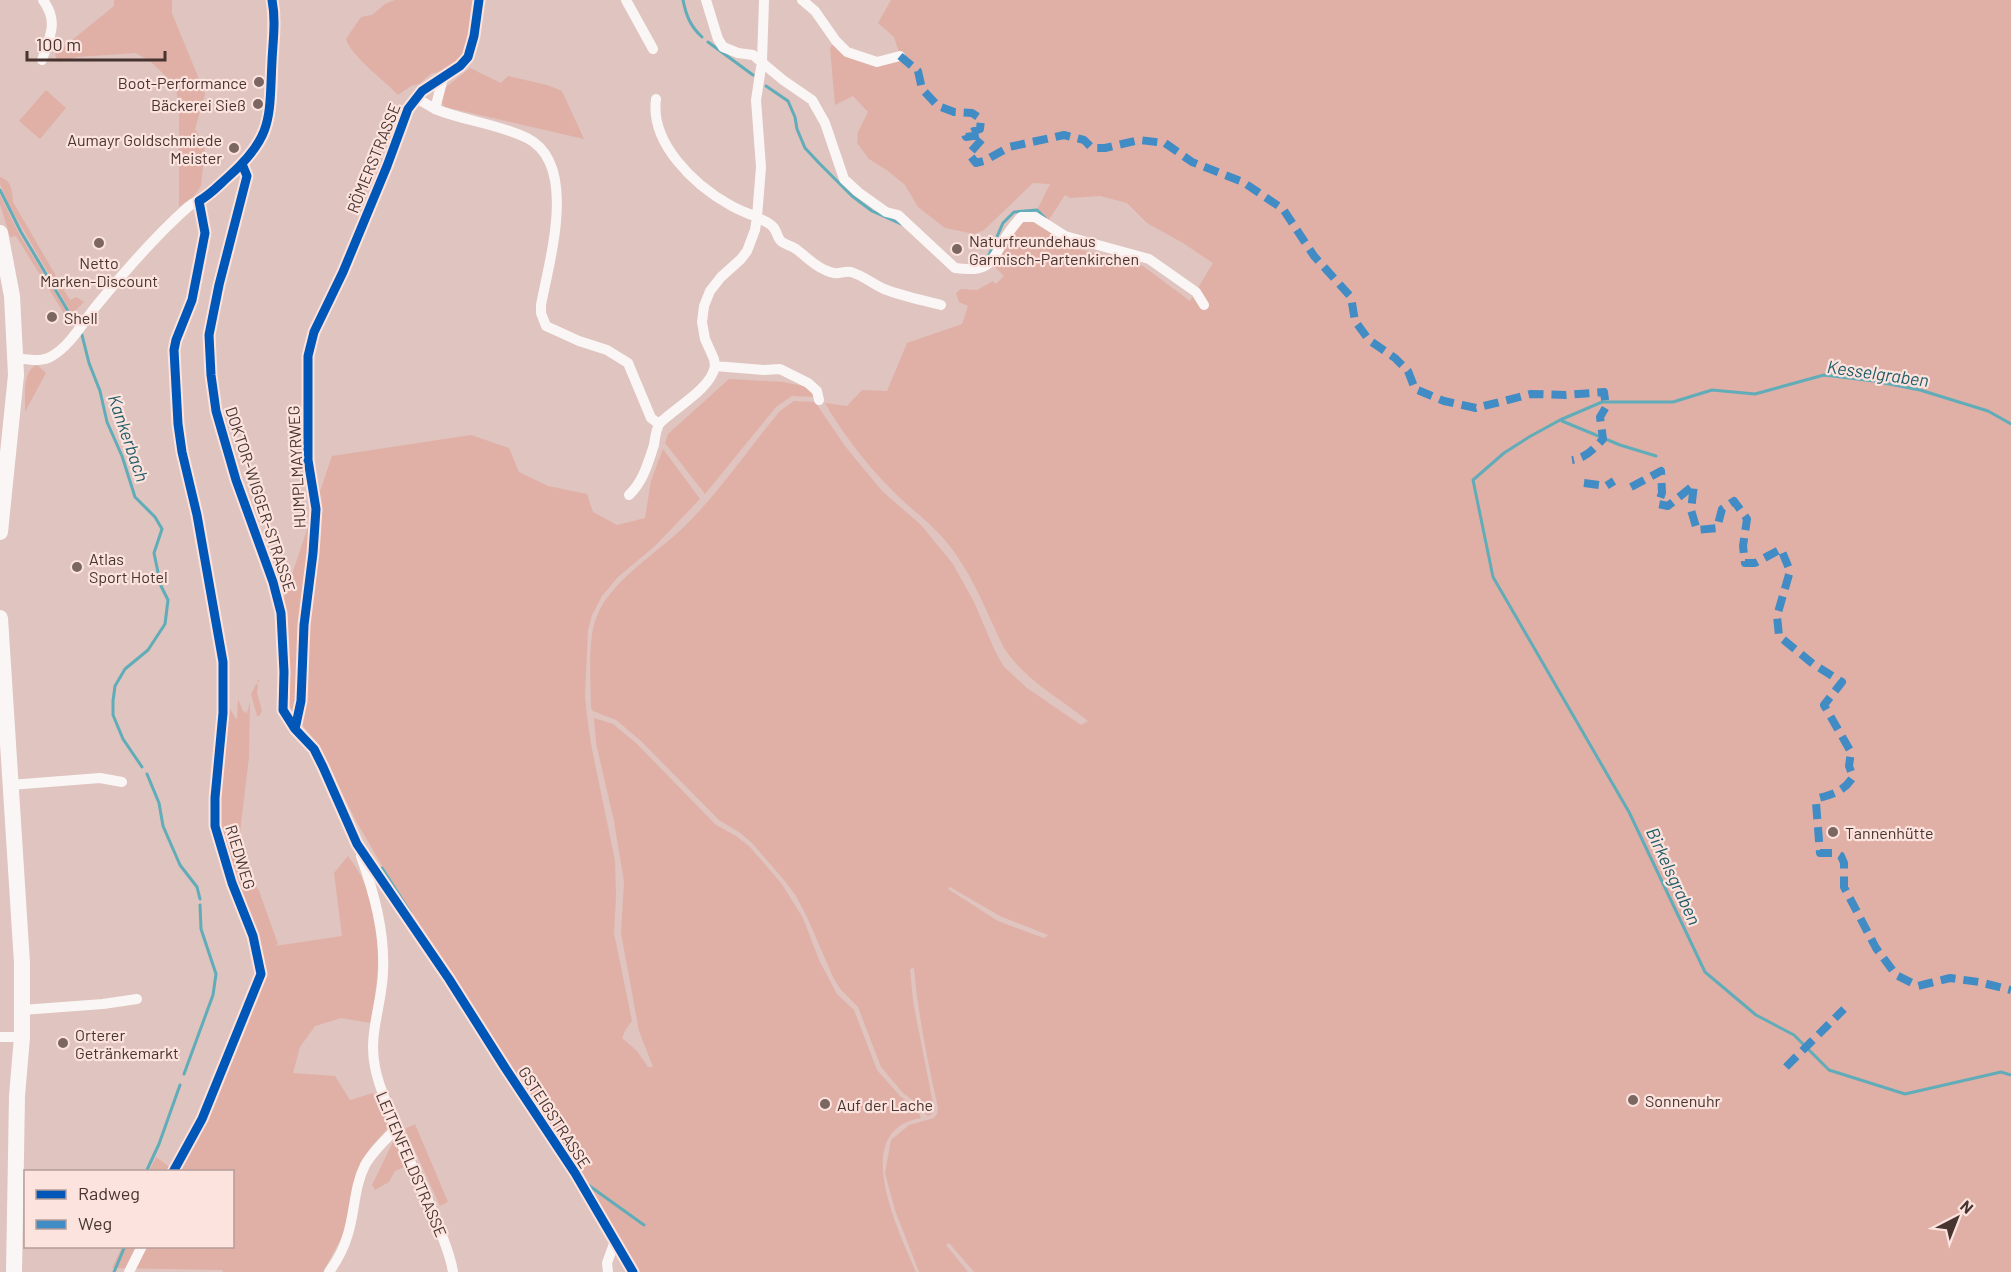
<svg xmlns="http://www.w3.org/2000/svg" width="2011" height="1272" viewBox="0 0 2011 1272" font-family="Barlow,sans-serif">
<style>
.green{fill:#e0b0a6;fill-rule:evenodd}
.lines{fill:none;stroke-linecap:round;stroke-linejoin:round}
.stream{stroke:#60acb9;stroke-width:3}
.street{stroke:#faf6f5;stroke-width:10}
.primary{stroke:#faf6f5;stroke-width:16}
.quiet{stroke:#418cc4;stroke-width:8;stroke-dasharray:15 8;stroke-linecap:butt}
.cycleway-casing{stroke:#fce3de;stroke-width:13}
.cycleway{stroke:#0057b8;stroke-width:9}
.poi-dot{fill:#7c6662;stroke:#fce3de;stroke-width:2}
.labels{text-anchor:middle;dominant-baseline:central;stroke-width:4.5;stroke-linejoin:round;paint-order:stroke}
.poi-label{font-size:16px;fill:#473430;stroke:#fce3de;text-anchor:start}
.street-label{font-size:16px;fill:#473430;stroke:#fce3de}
.water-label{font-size:18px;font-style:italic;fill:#1f5d68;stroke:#fce3de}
</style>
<rect width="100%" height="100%" fill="#dfc4bf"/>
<!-- green -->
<path class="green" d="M114,0H172V13L205,94L195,129L205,147L201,186L194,196L179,207V116L176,86L151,62L136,53L77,57L58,62L55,54L114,6Z
M395,0H474L471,41L463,60L450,71L432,73L419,84L411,86L398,95C385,81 351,56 346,39L361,17L372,15L385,4Z
M891,0H2011V1272H974L949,1243L946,1245L968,1272H919L895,1210L885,1173L891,1140L909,1125L934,1118L937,1114L938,1108C928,1062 918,1016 914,968L910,969L913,1001L934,1109L931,1115L927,1116L921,1107L903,1093L881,1067L858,1007L841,990L833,977L807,917L796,896L784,880L752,843L739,832L719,820L640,740L616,720L593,711L591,708C591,683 587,638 597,616C611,580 659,552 686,525C721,490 748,449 780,411L794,401L815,402L845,446L882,491L921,525L953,564L974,602L995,651L1004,667L1027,688L1081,725L1088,721C1058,697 1025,680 1004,648C986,611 971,570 944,539C927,520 907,506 890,488C867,465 841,431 825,403L847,406L862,390L887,391L907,343L962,324L968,306L959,302L956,293L961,289L977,290L993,281L996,284L1004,276L993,265L996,263L997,255L1021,217H1035L1050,231L1059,244L1143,266L1190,301L1213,263L1183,243L1147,223L1127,203L1100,196L1070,198L1065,195L1048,221L1037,210L1050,184L1033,183L984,230L975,234L945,228L918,207L905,185L888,171L869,159L857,143L858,132L868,112L853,96L835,105L830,48L836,41L862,58L900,56L894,37L878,23ZM950,887L1000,916L1048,935L1044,938L998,921L948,889Z
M470,68L501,83L508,76L547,85L562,91L584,139L445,107L440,100L445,88Z
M46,90L66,108L40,139L19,121Z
M0,177C12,181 12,191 13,202L70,300L76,297L84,302L72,314L9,205L0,184Z
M0,195L18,232L70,317L68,320L16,236L10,237L0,204Z
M37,365L46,373L25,412C26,398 21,371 37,365Z
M729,379L783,382L808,387L814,397L792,396L776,407L705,494L665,443L668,434Z
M471,435L509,448L519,472L548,486L587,494L593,512L617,525L645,518L651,481L663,449L700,499L655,546L618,577L602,596L592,615L588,630L585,696L587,716L591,744L615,861L616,896L614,933L632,1021L626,1029L622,1038L637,1051L648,1067H653L639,1031L621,933L624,882L614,821L596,743L594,718L613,724L636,743L716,825L736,836L749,846L781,883L803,918L819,960L837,994L854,1010L877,1070L900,1096L918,1111L921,1118C848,1130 899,1232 916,1272H637L394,886L356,821L318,744L293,714L289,704L288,629L284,598L332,456Z
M258,680H260L256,684L258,685L257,693L262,711L259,716H257L251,694Z
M238,699L243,711L247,713L250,702L249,757L238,849L246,870L259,891L278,944L275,946L342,936L334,873L348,856C385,903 382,967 370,1023L341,1018L315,1026L300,1047L293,1073L335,1076L350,1100L373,1093L389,1127L370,1148L361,1166L343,1235L323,1272H223L222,1270L112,1268L122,1247L232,1246V1172L149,1171L156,1157L175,1171L264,975L217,814L225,701L237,720Z
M415,1124L448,1202L440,1206L405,1129Z
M396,1139L409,1165L395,1171L389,1182L375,1190L372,1185L393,1142Z"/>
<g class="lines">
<!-- stream -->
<path class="stream" d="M683,0C686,15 690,26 702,37
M708,42L753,75
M766,86L788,101L795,117L797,129L805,148L819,163L852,196L872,211L901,224
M0,190L21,232L71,316
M976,264L989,255L1003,223L1014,212L1037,210L1045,218
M82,335L89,363L100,391L107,422L122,456L135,497L155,517L162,529L154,553L159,577
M1562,421L1620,445L1656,456
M2011,424L1988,411L1920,390L1874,381L1824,375L1755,394L1712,390L1673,402H1602L1560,420L1529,437L1504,453L1473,480L1493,577L1629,812L1705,972L1756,1015L1794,1035L1829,1070L1905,1094L2001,1072L2011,1075
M142,767L123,739L113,715V701L115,686L125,669L148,650L165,624L168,600L160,584
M147,774L159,803L163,826L180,865L197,887L200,899
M382,868L410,912
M184,1074L213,995L216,974L201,929L200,905
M146,1172L159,1144L180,1085
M584,1182L644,1225
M114,1272L125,1246"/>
<!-- street -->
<path class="street" d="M626,0L653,49
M706,0L718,39L723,47L738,53L753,55L783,80L812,100L825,123L844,179L858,192L886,212L898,215L955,268C986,272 990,266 1004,240C1008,232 1015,224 1021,217H1035L1065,236L1149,259L1196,292L1204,305
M764,0L762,61L756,100L761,167L757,217L755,230L747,251L741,259L721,277L710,291L704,306L702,322L705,339L714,359L715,366L764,370L780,369L808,383L817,391L819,400
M802,0L815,11L836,41L847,52L877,62L900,56
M42,60C50,36 59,22 43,0
M443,78L435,109C465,121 498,124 527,138C579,164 549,261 541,305V313L546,326L579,341L607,350L628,363L651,418L659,424
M416,98L435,109
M656,99C650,143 694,185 730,205C743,213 759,216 771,225C777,229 776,235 780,240C784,245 791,245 796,249C806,256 813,265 825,270C839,277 842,270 851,272C862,275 873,284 884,289C902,296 922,300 941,305
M242,164L247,176L219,285L209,335L211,375L216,411L236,480L273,582L281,613L284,672L283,710L295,729L314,749L323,767L357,844L449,979L504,1066L575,1173L633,1272
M16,358C27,359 41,363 52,356C71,345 83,322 97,305C125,271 155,236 188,207C195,201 205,199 212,193C229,178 246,162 259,143C268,131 271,110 272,95L274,17L272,0
M629,495C643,482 648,463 654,445C655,438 656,428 660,423C676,407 711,389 715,366
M295,729L301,701L304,625L313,553L316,509L308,460V356L314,332L343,272L387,166L408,109L422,91L460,66L468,57L474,36L479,0
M10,785L100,778L122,782
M361,856C374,893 385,932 383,972C382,1005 368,1034 375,1067C378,1084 385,1099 391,1115C395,1125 398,1135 402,1145C416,1174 430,1202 441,1233C446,1246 451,1258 453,1272
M22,1010L103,1004L137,999
M0,1037H22
M173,1172L202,1119L261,974L253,936L232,883L215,826V798L223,713V662L197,515L182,452L178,424L174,350L176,340L192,300L200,259L205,233L199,201
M129,1272L142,1246
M329,1272C337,1261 344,1248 348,1234C355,1211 354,1187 365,1165C373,1151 385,1140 396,1129
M608,1272L607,1263L615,1241"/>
<!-- primary -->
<path class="primary" d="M0,233L12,296L16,375L0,532
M0,618L22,963V1037L17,1096L14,1272"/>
<!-- quiet -->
<path class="quiet" d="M900,56L918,71L922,89L938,106L954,112L972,113L981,119L980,129L965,134L966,137L981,135L983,138L969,154L976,163L984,161L1009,147L1064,135L1084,140L1092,148H1105L1139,140L1165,143L1192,162L1243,182L1283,209L1314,256L1351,297L1355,321L1369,340L1395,358L1408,371L1415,389L1444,401L1476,408L1531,394L1566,395L1604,392L1606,407L1600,417L1603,439C1594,449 1586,458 1572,460
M1584,483L1606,486L1614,481
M1631,487L1661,471L1662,493L1658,504L1668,506L1694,485L1691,510L1697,530L1717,528L1722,509L1734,501L1747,519L1743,546L1745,563H1755L1781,549L1790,571L1777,616L1779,636L1813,664L1842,682L1824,705L1851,752L1849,766L1853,777C1844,791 1834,794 1819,798L1816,803L1820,853H1836L1841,856L1844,863V887L1876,948L1896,975L1918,986L1950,978L1979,982L2011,990
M1786,1067L1844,1009"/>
<defs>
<path id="cycleway" d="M242,164L247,176L219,285L209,335L211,375L216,411L236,480L273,582L281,613L284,672L283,710L295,729L314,749L323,767L357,844L449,979L504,1066L575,1173L633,1272
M295,729L301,701L304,625L313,553L316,509L308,460V356L314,332L343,272L387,166L408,109L422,91L460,66L468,57L474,36L479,0
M173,1172L202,1119L261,974L253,936L232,883L215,826V798L223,713V662L197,515L182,452L178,424L174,350L176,340L192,300L200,259L205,233L199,201C211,194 218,186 228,177C274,136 269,118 272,61C273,40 276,20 272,0"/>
</defs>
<!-- cycleway casing -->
<use href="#cycleway" class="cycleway-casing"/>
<!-- cycleway -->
<use href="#cycleway" class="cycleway"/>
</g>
<!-- markers -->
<g class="poi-dot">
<circle cx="259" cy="82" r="6"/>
<circle cx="258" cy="104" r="6"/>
<circle cx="234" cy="148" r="6"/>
<circle cx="99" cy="243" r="6"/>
<circle cx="957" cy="249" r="6"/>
<circle cx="52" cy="317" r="6"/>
<circle cx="77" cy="567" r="6"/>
<circle cx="1833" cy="832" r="6"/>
<circle cx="63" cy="1043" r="6"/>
<circle cx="1633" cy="1100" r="6"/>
<circle cx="825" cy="1104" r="6"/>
</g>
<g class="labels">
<!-- poi labels -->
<g class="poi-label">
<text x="247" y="82" text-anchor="end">Boot-Performance</text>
<text x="246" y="104" text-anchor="end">Bäckerei Sieß</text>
<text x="222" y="139" text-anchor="end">Aumayr Goldschmiede<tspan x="222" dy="18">Meister</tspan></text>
<text x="969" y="240">Naturfreundehaus<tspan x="969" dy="18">Garmisch-Partenkirchen</tspan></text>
<text x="99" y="262" text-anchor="middle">Netto<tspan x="99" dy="18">Marken-Discount</tspan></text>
<text x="64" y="317">Shell</text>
<text x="89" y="558">Atlas<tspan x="89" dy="18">Sport Hotel</tspan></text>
<text x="1845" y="832">Tannenhütte</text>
<text x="75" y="1034">Orterer<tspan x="75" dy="18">Getränkemarkt</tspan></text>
<text x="1645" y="1100">Sonnenuhr</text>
<text x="837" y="1104">Auf der Lache</text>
</g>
<!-- street labels -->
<g class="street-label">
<text transform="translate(373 158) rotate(-68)">RÖMERSTRASSE</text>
<text transform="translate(296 467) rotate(-93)">HUMPLMAYRWEG</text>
<text transform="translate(261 499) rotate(72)">DOKTOR-WIGGER-STRASSE</text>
<text transform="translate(241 857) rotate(73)">RIEDWEG</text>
<text transform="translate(555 1117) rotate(57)">GSTEIGSTRASSE</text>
<text transform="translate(412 1164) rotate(67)">LEITENFELDSTRASSE</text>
</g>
<!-- water labels -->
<g class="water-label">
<text transform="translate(1878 373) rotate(8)">Kesselgraben</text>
<text transform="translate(129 438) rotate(71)">Kankerbach</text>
<text transform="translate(1674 876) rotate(65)">Birkelsgraben</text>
</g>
</g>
<!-- legend -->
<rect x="24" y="1170" width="210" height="78" fill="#fce3de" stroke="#b49d98" stroke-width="1.5"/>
<rect x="36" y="1190" width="30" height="9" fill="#0057b8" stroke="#b49d98" stroke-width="1.5"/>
<text x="78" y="1200" font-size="18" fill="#473430">Radweg</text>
<rect x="36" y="1220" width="30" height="9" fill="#418cc4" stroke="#b49d98" stroke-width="1.5"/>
<text x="78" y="1230" font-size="18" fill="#473430">Weg</text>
<!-- north arrow -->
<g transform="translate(1957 1218) rotate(42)" stroke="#fce3de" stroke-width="4.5" paint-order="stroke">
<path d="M0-4.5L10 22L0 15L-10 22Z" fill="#473430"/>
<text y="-9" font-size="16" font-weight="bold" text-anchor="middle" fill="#473430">N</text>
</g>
<!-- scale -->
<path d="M27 51v9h138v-9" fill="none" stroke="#473430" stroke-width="3"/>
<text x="36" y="51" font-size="18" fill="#473430" stroke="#fce3de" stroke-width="4.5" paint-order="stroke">100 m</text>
</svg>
